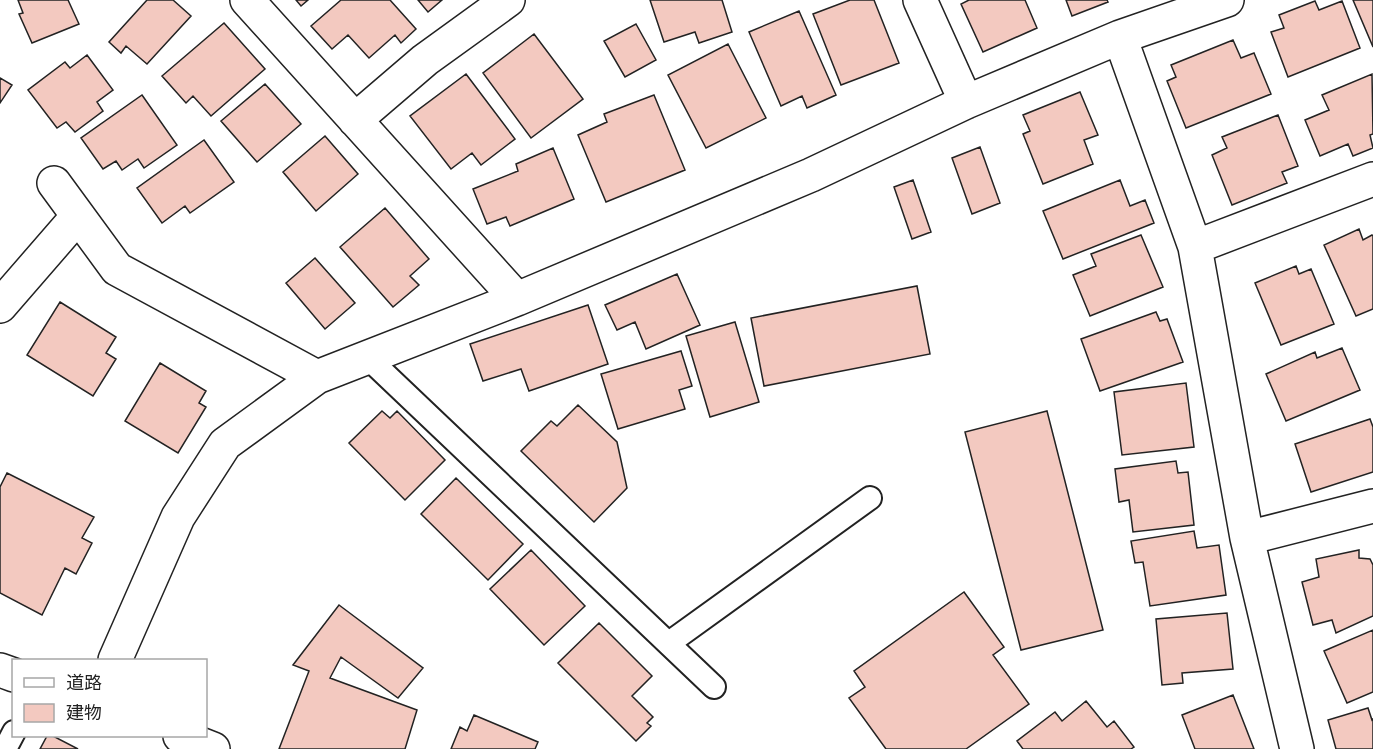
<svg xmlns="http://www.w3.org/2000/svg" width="1373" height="749" viewBox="0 0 1373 749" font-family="'Nunito Sans','Noto Sans JP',sans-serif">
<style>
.building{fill:#f3c9c0;stroke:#222;stroke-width:1.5}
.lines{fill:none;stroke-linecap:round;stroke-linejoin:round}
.service-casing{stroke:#222;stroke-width:26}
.minor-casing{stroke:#222;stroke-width:36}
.service{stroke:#fff;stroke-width:22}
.minor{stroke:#fff;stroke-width:33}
</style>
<rect width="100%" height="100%" fill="#fff"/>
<!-- building -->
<path class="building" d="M18,0H68L79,24L32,43L19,14L23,13Z
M147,0H173L191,16L147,64L126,46L121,53L109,42Z
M296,0H308L301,6Z
M341,0H390L416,29L401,43L395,35L369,58L348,35L332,49L311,26Z
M418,0H442L428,12Z
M650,0H722L732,32L699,43L695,32L664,42Z
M850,0H874L899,63L841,85L813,14Z
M969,0H1025L1037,28L983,52L961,4Z
M1066,0H1107L1108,2L1072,16Z
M1353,0H1373V47Z
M1315,1L1319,10L1342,1L1360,48L1288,77L1271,32L1284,28L1279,15Z
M799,11L836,95L807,108L802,96L781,106L749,32Z
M224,23L265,69L211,116L193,96L186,103L162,76Z
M636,24L656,60L625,77L604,41Z
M534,34L583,99L531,138L483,73Z
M1233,40L1241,58L1254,53L1271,94L1186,128L1167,81L1176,77L1171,65Z
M728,44L766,118L706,148L668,75Z
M87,55L113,90L97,102L103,111L75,132L66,122L57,128L28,90L65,62L70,68Z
M466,74L515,139L481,165L472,153L451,169L410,116Z
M1372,74L1373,134L1370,135L1373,148L1353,156L1348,144L1320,156L1305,120L1329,110L1322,95Z
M0,78L12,85L0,103Z
M265,84L301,124L257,162L221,121Z
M1080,92L1098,135L1084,140L1093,164L1043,184L1023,134L1030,131L1023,115Z
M142,95L177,145L144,168L138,159L122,170L116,161L103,169L81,138Z
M654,95L685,170L606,202L578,135L607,122L604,114Z
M1278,115L1298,166L1282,172L1287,183L1232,205L1212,155L1227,148L1222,137Z
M325,136L358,174L316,211L283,172Z
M204,140L234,182L190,213L185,206L162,223L137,188Z
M980,147L1000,203L972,214L952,158Z
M553,148L574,199L510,226L506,217L487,224L473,189L518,171L516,164Z
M913,180L931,232L912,239L894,187Z
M1120,180L1130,206L1145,200L1154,223L1063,259L1043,211Z
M385,208L429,259L410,276L419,285L393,307L340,247Z
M1359,229L1363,240L1372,235L1373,236V309L1356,316L1324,245Z
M1141,235L1163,287L1090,316L1073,275L1096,266L1091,254Z
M315,258L355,303L325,329L286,283Z
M1296,266L1299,274L1311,269L1334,324L1281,345L1255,283Z
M677,274L700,325L646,349L635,322L617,330L605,305Z
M917,286L930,354L764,386L751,318Z
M60,302L116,337L106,353L116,359L93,396L27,355Z
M588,305L608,364L529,391L521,369L483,381L470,344Z
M1156,312L1160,321L1167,319L1183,362L1100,391L1081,339Z
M735,322L759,402L710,417L686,336Z
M1342,348L1360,390L1286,421L1266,374L1315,352L1317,358Z
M681,351L692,386L679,390L685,409L618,429L601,374Z
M160,363L206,391L199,403L206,407L178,453L125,421Z
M1186,383L1194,447L1122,455L1114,392Z
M578,405L617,442L627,488L594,522L521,451L551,421L557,426Z
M382,411L390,418L397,411L445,460L405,500L349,443Z
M1047,411L1103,630L1021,650L965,432Z
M1370,419L1373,427V472L1311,492L1295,444Z
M1176,461L1178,473L1188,472L1194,525L1133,532L1129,500L1119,502L1115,469Z
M7,473L94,517L82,538L92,543L76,574L65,568L42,615L0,593V487Z
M456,478L523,544L488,580L421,514Z
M1194,531L1197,548L1219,545L1226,595L1150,606L1143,562L1135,563L1131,541Z
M531,550L585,606L544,645L490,589Z
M1359,550V558L1370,559L1373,565V616L1336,633L1332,620L1313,625L1302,582L1319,577L1316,559Z
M964,592L1004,647L993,655L1029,704L966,749H886L849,698L865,687L854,671Z
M339,605L423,668L398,698L341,657L330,678L417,710L405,749H279L309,671L293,665Z
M1227,613L1233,669L1182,673L1183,683L1162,685L1156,619Z
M599,623L652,676L632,696L653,717L647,723L651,726L636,741L558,663Z
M1373,630V692L1347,703L1324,651Z
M1233,695L1254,749H1195L1182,715Z
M1086,701L1107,727L1114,721L1134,747L1131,749H1023L1017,741L1055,712L1062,721Z
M1368,708L1372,720L1373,719V749H1336L1328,720Z
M474,715L538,742L535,749H451L460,727L467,731Z
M47,736H53L78,749H40Z"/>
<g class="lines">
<defs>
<path id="service" d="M367,357L714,687
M669,643L870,498
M5,749L14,732"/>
<path id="minor" d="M247,0L517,299
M920,0L966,102
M1120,37L1195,247L1247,538L1297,749
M355,120L425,60L508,0
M54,183L117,269L317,377
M1195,247L1373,179
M0,306L78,216
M1247,538L1373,506
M115,660L178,517L225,444L317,377L517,299L811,175L966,102L1120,37L1227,0
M0,670L14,675
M180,736L213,749"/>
</defs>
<!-- service casing -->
<use href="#service" class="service-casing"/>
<!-- minor casing -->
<use href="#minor" class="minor-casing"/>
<!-- service -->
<use href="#service" class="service"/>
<!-- minor -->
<use href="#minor" class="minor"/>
</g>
<!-- legend -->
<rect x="12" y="659" width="195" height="78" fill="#ffffff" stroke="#a7a7a7" stroke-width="1.5"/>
<rect x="24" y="678" width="30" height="9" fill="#ffffff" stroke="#a7a7a7" stroke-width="1.5"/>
<text x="66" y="689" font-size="18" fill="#222222">道路</text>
<rect x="24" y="704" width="30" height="18" fill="#f3c9c0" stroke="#a7a7a7" stroke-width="1.5"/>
<text x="66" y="719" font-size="18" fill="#222222">建物</text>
</svg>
